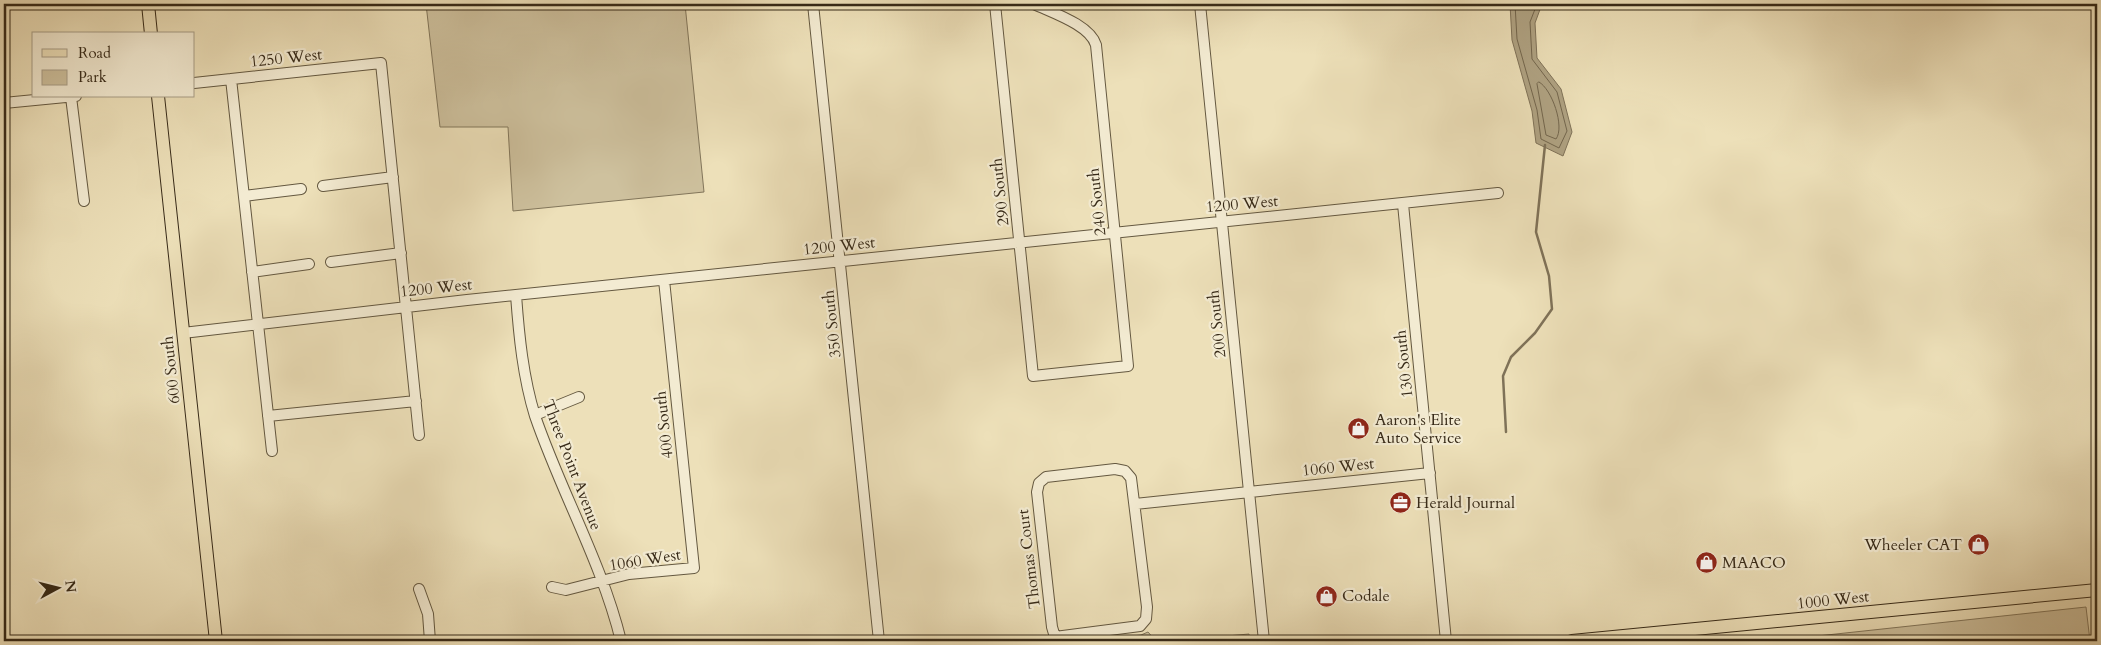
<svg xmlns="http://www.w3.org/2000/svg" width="2101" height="645" viewBox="0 0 2101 645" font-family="Cardo,serif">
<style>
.green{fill:#cec19e;stroke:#82765b}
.water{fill:#afa282;stroke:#7f7258}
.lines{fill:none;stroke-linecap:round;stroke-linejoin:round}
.shore{stroke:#73664d;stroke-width:1}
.stream{stroke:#7f7258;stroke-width:2.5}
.minor-casing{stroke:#645840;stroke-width:12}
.major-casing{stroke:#372a18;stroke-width:14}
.minor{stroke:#f3ebd2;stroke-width:10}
.major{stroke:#ede0b9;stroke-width:12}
.labels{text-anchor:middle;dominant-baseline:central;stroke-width:4.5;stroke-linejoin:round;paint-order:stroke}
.street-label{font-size:16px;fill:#372a18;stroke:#f3ebd2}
.poi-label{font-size:16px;fill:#372a18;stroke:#f3ebd2;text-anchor:start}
</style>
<rect width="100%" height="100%" fill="#ede0b9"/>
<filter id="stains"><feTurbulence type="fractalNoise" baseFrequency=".004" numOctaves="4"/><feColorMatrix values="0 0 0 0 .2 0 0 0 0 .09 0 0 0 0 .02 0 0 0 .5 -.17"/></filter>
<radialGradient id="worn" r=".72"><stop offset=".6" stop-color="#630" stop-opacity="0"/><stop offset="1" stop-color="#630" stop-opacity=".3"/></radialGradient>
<!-- green -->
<path class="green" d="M426,4H685L704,192L513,211L508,127H440Z
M2086,607L2090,641H1766L1799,638Z
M1148,632L1156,641H1085L1141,635Z
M1249,634L1250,641H1172Z"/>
<!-- water -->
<path class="water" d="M1510,4H1542L1535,23L1537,58L1561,89L1572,132L1563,156L1536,143L1532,111L1512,40Z"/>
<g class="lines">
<!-- shore -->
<path class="shore" d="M1515,4L1517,39L1537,110L1541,139L1559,148L1567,131L1557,92L1532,59L1530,22L1537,4
M1539,82C1552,89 1565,127 1556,139L1546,135L1537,84Z"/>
<!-- stream -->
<path class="stream" d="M1506,432L1503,376L1511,357L1535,333L1552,309L1549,276L1536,232L1545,145"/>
<defs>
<path id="minor" d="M813,4L879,641
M995,4L1033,376L1128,366L1096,45C1090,25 1053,13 1034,4
M1200,4L1264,641
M231,79L272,451
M194,83L381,63L419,435
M71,97L84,201
M4,103L76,96
M323,186L393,177
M244,196L301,189
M1403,204L1446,641
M331,262L401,253
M252,272L309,264
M516,295C519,336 523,377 535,416C561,492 602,563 621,641
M183,333L467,300L1498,193
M535,415L579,397
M268,416L416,401
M1115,469L1125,471L1131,478L1147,607L1146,619L1140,626L1055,637L1052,627L1037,492L1039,483L1046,477Z
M1135,504L1430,473
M552,587L566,590L629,574L694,568L664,280
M419,589L428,614L430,641"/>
<path id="major" d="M148,4L151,34
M158,96L216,641
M1572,641L2097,590"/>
</defs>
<!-- minor casing -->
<use href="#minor" class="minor-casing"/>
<!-- major casing -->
<use href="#major" class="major-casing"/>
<!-- minor -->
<use href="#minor" class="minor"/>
<!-- major -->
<use href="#major" class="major"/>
</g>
<!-- icons -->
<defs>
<symbol id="shop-disc" viewBox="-11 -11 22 22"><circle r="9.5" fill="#8f2418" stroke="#f3ebd2"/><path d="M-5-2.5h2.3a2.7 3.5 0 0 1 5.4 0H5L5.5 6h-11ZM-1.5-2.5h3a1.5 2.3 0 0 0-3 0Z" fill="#fff"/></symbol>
<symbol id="office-disc" viewBox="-11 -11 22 22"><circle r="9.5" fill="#8f2418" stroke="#f3ebd2"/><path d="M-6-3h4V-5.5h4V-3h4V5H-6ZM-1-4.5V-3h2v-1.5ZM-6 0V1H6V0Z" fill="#fff"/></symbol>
</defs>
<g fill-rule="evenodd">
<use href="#shop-disc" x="1346" y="416" width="25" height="25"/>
<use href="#office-disc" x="1388" y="490" width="25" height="25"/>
<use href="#shop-disc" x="1966" y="532" width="25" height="25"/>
<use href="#shop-disc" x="1694" y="550" width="25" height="25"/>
<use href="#shop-disc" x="1314" y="584" width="25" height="25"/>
</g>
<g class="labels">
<!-- street labels -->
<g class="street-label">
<text transform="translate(286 58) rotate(-6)">1250 West</text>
<text transform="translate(1000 192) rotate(-96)">290 South</text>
<text transform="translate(1097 202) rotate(-96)">240 South</text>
<text transform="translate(1242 204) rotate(-5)">1200 West</text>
<text transform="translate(839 246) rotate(-6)">1200 West</text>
<text transform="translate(436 288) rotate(-6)">1200 West</text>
<text transform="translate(832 324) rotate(-96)">350 South</text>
<text transform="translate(1217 324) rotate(-96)">200 South</text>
<text transform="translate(1404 364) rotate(-96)">130 South</text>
<text transform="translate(171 370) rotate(-96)">600 South</text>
<text transform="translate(664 425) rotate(-96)">400 South</text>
<text transform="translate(572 465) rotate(69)">Three Point Avenue</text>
<text transform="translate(1338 467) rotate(-6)">1060 West</text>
<text transform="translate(1029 559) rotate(-97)">Thomas Court</text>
<text transform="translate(645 560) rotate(-9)">1060 West</text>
<text transform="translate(1833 600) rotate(-6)">1000 West</text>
</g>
<!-- poi labels -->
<g class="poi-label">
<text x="1375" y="420">Aaron's Elite<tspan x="1375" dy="18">Auto Service</tspan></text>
<text x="1416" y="503">Herald Journal</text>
<text x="1962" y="545" text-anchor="end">Wheeler CAT</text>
<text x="1722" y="563">MAACO</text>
<text x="1342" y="596">Codale</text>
</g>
</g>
<!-- margin -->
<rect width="2101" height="645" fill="none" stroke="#ede0b9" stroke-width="20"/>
<rect x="5" y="5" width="2091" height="635" fill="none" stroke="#372a18" stroke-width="2.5"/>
<rect x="10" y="10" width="2081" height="625" fill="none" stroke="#372a18"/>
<!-- legend -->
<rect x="32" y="32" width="162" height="65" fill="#f3ebd2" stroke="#a89e88"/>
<rect x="42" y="49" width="25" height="8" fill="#ede0b9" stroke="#a89e88"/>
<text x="78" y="58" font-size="15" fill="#372a18">Road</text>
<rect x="42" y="70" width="25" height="15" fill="#cec19e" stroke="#a89e88"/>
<text x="78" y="82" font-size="15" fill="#372a18">Park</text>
<!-- north arrow -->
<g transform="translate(58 588) rotate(83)" stroke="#f3ebd2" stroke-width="4" paint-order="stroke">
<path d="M0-4L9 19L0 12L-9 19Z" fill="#372a18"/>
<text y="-8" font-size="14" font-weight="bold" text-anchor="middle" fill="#372a18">N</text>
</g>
<rect width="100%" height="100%" filter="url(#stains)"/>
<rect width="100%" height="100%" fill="url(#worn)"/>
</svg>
